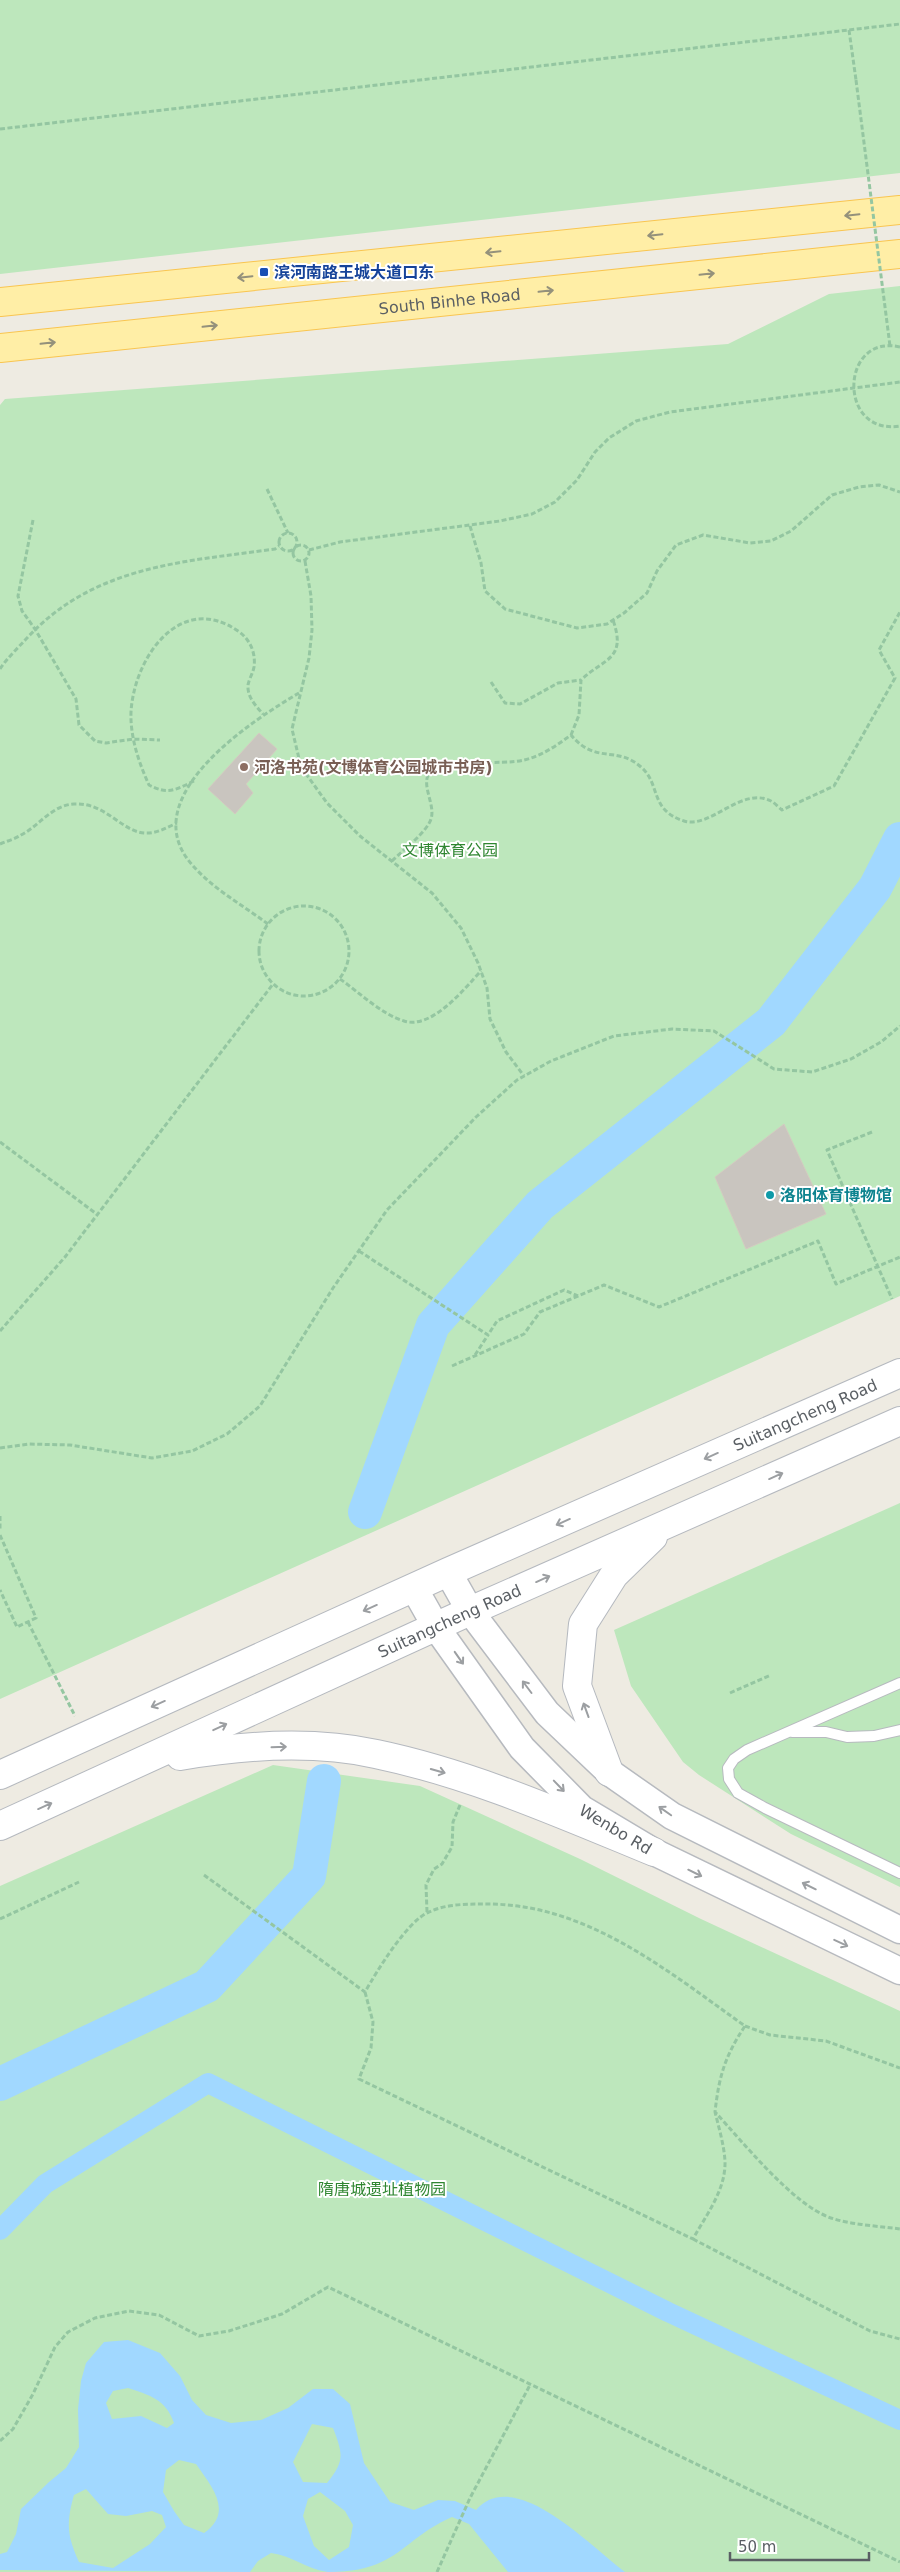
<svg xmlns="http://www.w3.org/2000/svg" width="900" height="2572" viewBox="0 0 900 2572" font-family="'DejaVu Sans','Noto Sans SC',sans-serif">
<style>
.green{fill:#bde7bc}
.water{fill:#a1d8ff;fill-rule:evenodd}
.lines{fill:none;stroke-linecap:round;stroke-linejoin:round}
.canal{stroke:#a1d8ff;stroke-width:20}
.river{stroke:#a1d8ff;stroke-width:34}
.building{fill:#c9c5bf;stroke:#d3ccc0}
.service-casing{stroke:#b7babf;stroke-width:12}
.tertiary-casing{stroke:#b7babf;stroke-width:29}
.secondary-casing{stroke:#b5b9bf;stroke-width:30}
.primary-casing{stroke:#f9c550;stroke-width:30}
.path{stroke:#94c6a1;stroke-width:3;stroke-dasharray:5 2.5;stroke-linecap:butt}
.service{stroke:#fff;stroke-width:10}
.tertiary{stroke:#fff;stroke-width:26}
.secondary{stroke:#fff;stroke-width:28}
.primary{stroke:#ffeea6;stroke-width:28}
.path-bridge{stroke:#94c6a1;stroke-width:3;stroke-dasharray:5 2.5;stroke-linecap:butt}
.oneway{stroke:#94917b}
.oneway2{stroke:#9c9fa2}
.transit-dot{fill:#1a4fb4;stroke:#fff;stroke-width:2}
.education-dot{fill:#8d6e63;stroke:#fff;stroke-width:2}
.culture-dot{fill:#0f9aa8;stroke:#fff;stroke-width:2}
.labels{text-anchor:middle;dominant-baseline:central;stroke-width:4;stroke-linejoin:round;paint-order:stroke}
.transit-label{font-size:16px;font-weight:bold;fill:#164399;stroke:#fff;text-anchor:start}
.street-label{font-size:16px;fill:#5a5f64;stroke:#fff}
.education-label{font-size:16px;font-weight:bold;fill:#785e54;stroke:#fff;text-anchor:start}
.park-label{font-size:16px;fill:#2f8631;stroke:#fff}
.culture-label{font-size:16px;font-weight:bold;fill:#0d838f;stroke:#fff;text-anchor:start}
</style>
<rect width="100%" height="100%" fill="#eeebe2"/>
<!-- green -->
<path class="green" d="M0,0H900V173L0,274Z
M900,286V1296L0,1699V405L5,399L728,344L829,294Z
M900,1503V1887L791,1834L699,1775L683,1762L631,1686L614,1630Z
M273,1765L420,1786L580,1859L701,1919L900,2011V2572H0V1886Z"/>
<!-- water -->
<path class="water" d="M128,2340L160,2353L180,2376L192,2400L206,2415L231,2423L261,2420L288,2408L313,2389H333L350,2404L364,2463L390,2502L414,2510L438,2500L455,2501L476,2510C515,2465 591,2547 625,2572H508L469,2524L452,2517C400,2540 398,2572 328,2572C306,2569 293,2556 271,2553L258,2561L250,2572L0,2570V2554L7,2552L16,2534L21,2509L49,2482L66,2468L79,2447L78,2409L81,2381L86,2363L104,2342ZM128,2388C149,2395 166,2399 174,2423L167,2428L141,2416L112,2419L106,2403L113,2391ZM312,2424L333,2428C343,2454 345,2461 327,2483L303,2482L293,2462ZM179,2460L196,2464C212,2487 234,2512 204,2533L184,2525L174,2511L163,2492L166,2470ZM86,2489L108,2514L126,2516L152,2511L162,2515L166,2527L150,2544L113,2568L79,2562C67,2536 66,2523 74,2495ZM320,2492L345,2511L353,2525L349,2547L329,2560L314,2546L303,2516L308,2499Z"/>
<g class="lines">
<!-- canal -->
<path class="canal" d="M0,2230L45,2184L208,2083L668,2312L900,2420"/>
<!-- river -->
<path class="river" d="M365,1512L433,1325L540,1205L771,1022L875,888L900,839
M0,2084L207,1986L309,1876L324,1781"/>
</g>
<!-- building -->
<path class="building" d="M259,733L277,749L246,784L253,793L235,814L208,789Z
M784,1124L826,1214L746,1249L715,1177Z"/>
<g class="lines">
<defs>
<path id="service" d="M900,1683L747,1750L734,1759L728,1768L729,1779L738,1793L765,1808L900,1873
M792,1732H826L847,1737L874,1736L900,1730"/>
<g id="tertiary">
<path d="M448,1572L470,1611L547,1713L609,1772L672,1816L900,1930"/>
<path id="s1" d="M414,1588L436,1627L522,1748L582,1809L654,1852L900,1971"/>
</g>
<g id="secondary">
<path d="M180,1756C244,1745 312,1740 376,1754C472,1774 564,1815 654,1852"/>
<path d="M609,1772L577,1686L583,1624L614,1575L653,1537"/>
<path id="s2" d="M0,1775L448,1572L900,1373"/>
<path id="s3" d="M0,1826L470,1611L900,1421"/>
</g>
<g id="primary">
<path d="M0,302L900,210"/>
<path id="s4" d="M0,348L900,254"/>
</g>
</defs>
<!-- service casing -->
<use href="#service" class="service-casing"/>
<!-- tertiary casing -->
<use href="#tertiary" class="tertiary-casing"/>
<!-- secondary casing -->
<use href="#secondary" class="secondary-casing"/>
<!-- primary casing -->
<use href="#primary" class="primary-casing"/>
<!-- path -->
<path class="path" d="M849,30L856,80
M0,129L900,24
M267,489L288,533
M33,520L18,596L22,611L35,629L76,699L79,725L95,741L106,743L133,739L160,740
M470,526L481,563L485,591L505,609L577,628L607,624L624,613L647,593L657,571L676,545L703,535L750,543L771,541L791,531L832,495L859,487L879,485L900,492
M279 542a9 9 0 1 1 18 0a9 9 0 1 1-18 0Z
M293 553a8 8 0 1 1 16 0a8 8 0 1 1-16 0Z
M309,550L340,542L500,521L532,514L555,502L577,480L595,452L609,438L636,421L670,412L900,382
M305,561L311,596L312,630L309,658L292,729L301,767L327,803L360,836L432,893L461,928L478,963L487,988L490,1019L506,1052L524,1076
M0,669C7,658 18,648 27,638C95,565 183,562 275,549L279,546
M491,682L505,703L520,704L558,683L581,680
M571,735L579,715L581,680C604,658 627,660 613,620
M194,781C175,790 168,795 149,785C139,763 130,737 131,712C134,658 180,591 238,631C250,639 256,653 254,667C253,673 249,679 248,685C247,697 256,706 263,714
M0,844C7,841 15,839 21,835C39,826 52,805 74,804C105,802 121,831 144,833C156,834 166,828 177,823
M392,861C402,851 427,832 431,819C436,804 419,783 431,771C444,757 502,766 524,760C542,756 557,745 571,735C596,765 616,745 641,767C661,784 649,810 684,821C711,829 741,786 771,801C775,803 779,808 782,810L834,786L895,678L879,650L900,612
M259 951a45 45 0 1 1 90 0a45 45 0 1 1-90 0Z
M268,924C241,904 206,885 186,857C142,792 253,720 299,693
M340,979C360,993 381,1014 404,1021C432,1030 465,988 481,971
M872,1132L827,1150L892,1299
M0,1142L98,1215
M873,1194L875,1200
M359,1251L488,1335L497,1321L564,1290L578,1296L604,1285L659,1307L818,1241L836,1284L900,1257
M0,1331L65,1257L273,984
M475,1355L488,1335
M452,1366L524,1334L540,1312L578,1296
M0,1448L29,1444L70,1445L152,1458L192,1451L227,1434L260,1406L333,1288L387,1210L476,1117L517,1080L551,1061L614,1036L672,1029L714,1031L774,1069L812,1072L851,1059L881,1042L900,1026
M0,1516V1529
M0,1535L36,1618L17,1627L0,1590
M28,1622L75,1716
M730,1693L771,1675
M204,1875L365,1992C377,1971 407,1921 429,1912C446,1904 466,1904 485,1904C586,1903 666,1970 745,2026C725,2056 719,2076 715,2112C743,2142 793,2205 831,2218C853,2225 878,2226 900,2229
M427,1912L426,1885L434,1869L442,1864L452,1847L453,1822L460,1805
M0,1919L79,1882
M365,1992L373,2022L371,2048L359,2079L693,2239C706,2215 726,2190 725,2161C724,2145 719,2128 715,2112
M745,2026L770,2035L826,2041L900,2068
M693,2239L870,2331L900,2339
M0,2441L13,2429L33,2394L55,2347L68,2332L95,2318L129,2311L159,2315L199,2336L229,2331L282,2314L328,2287L900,2562
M437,2572L470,2498L530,2385"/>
<!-- service -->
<use href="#service" class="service"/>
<!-- tertiary -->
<use href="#tertiary" class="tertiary"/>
<!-- secondary -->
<use href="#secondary" class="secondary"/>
<!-- primary -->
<use href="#primary" class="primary"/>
<!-- path-bridge -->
<path class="path-bridge" d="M856,80L890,346
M900,347C840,333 837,436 900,426"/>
</g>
<!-- one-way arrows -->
<defs><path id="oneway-shaft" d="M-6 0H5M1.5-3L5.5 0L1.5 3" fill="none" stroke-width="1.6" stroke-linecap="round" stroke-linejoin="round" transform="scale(1.25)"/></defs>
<g class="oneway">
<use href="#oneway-shaft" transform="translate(852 215) rotate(174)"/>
<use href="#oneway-shaft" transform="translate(655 235) rotate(174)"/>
<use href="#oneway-shaft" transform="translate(493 252) rotate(174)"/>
<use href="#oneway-shaft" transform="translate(707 274) rotate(-6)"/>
<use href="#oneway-shaft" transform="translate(245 277) rotate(174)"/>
<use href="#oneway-shaft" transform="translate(546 291) rotate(-6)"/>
<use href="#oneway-shaft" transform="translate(210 326) rotate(-6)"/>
<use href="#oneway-shaft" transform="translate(48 343) rotate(-6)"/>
</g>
<g class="oneway2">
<use href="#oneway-shaft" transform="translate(711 1456) rotate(156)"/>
<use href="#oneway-shaft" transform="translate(776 1476) rotate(-24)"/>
<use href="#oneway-shaft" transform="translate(563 1522) rotate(156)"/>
<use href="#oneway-shaft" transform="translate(543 1579) rotate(-24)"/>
<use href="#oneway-shaft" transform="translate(370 1608) rotate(156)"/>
<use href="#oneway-shaft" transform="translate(459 1658) rotate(55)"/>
<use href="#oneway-shaft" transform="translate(527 1687) rotate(-127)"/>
<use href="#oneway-shaft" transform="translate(158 1704) rotate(156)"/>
<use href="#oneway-shaft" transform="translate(586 1710) rotate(-110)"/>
<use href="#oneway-shaft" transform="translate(220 1727) rotate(-25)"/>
<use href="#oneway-shaft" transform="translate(279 1747) rotate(-2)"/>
<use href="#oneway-shaft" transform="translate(438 1771) rotate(16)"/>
<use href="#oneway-shaft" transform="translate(559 1786) rotate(46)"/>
<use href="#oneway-shaft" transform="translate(45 1806) rotate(-24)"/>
<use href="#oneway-shaft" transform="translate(665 1811) rotate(-145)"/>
<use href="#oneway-shaft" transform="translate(695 1873) rotate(26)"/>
<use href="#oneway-shaft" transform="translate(809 1886) rotate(-154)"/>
<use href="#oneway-shaft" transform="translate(841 1943) rotate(25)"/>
</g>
<!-- markers -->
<rect class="transit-dot" x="259" y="267" width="10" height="10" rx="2.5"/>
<circle class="education-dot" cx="244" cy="767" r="5"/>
<circle class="culture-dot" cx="770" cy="1195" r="5"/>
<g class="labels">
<!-- transit labels -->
<g class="transit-label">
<text x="274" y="272">滨河南路王城大道口东</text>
</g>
<!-- street labels -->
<g class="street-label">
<text stroke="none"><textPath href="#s4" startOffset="452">South Binhe Road</textPath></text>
<text stroke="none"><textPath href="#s2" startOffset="882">Suitangcheng Road</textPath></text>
<text stroke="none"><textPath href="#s3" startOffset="494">Suitangcheng Road</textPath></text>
<text stroke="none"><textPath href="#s1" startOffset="318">Wenbo Rd</textPath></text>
</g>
<!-- education labels -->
<g class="education-label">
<text x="254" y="767">河洛书苑(文博体育公园城市书房)</text>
</g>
<!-- park labels -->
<g class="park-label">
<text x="450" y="850">文博体育公园</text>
<text x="382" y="2189">隋唐城遗址植物园</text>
</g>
<!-- culture labels -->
<g class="culture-label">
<text x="780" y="1195">洛阳体育博物馆</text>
</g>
</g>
<!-- scale -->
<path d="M730 2552v8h139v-8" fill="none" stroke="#5a5f64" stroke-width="2.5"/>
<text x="738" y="2552" font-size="15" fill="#5a5f64" stroke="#ffffff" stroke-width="4" paint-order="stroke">50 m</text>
</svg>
